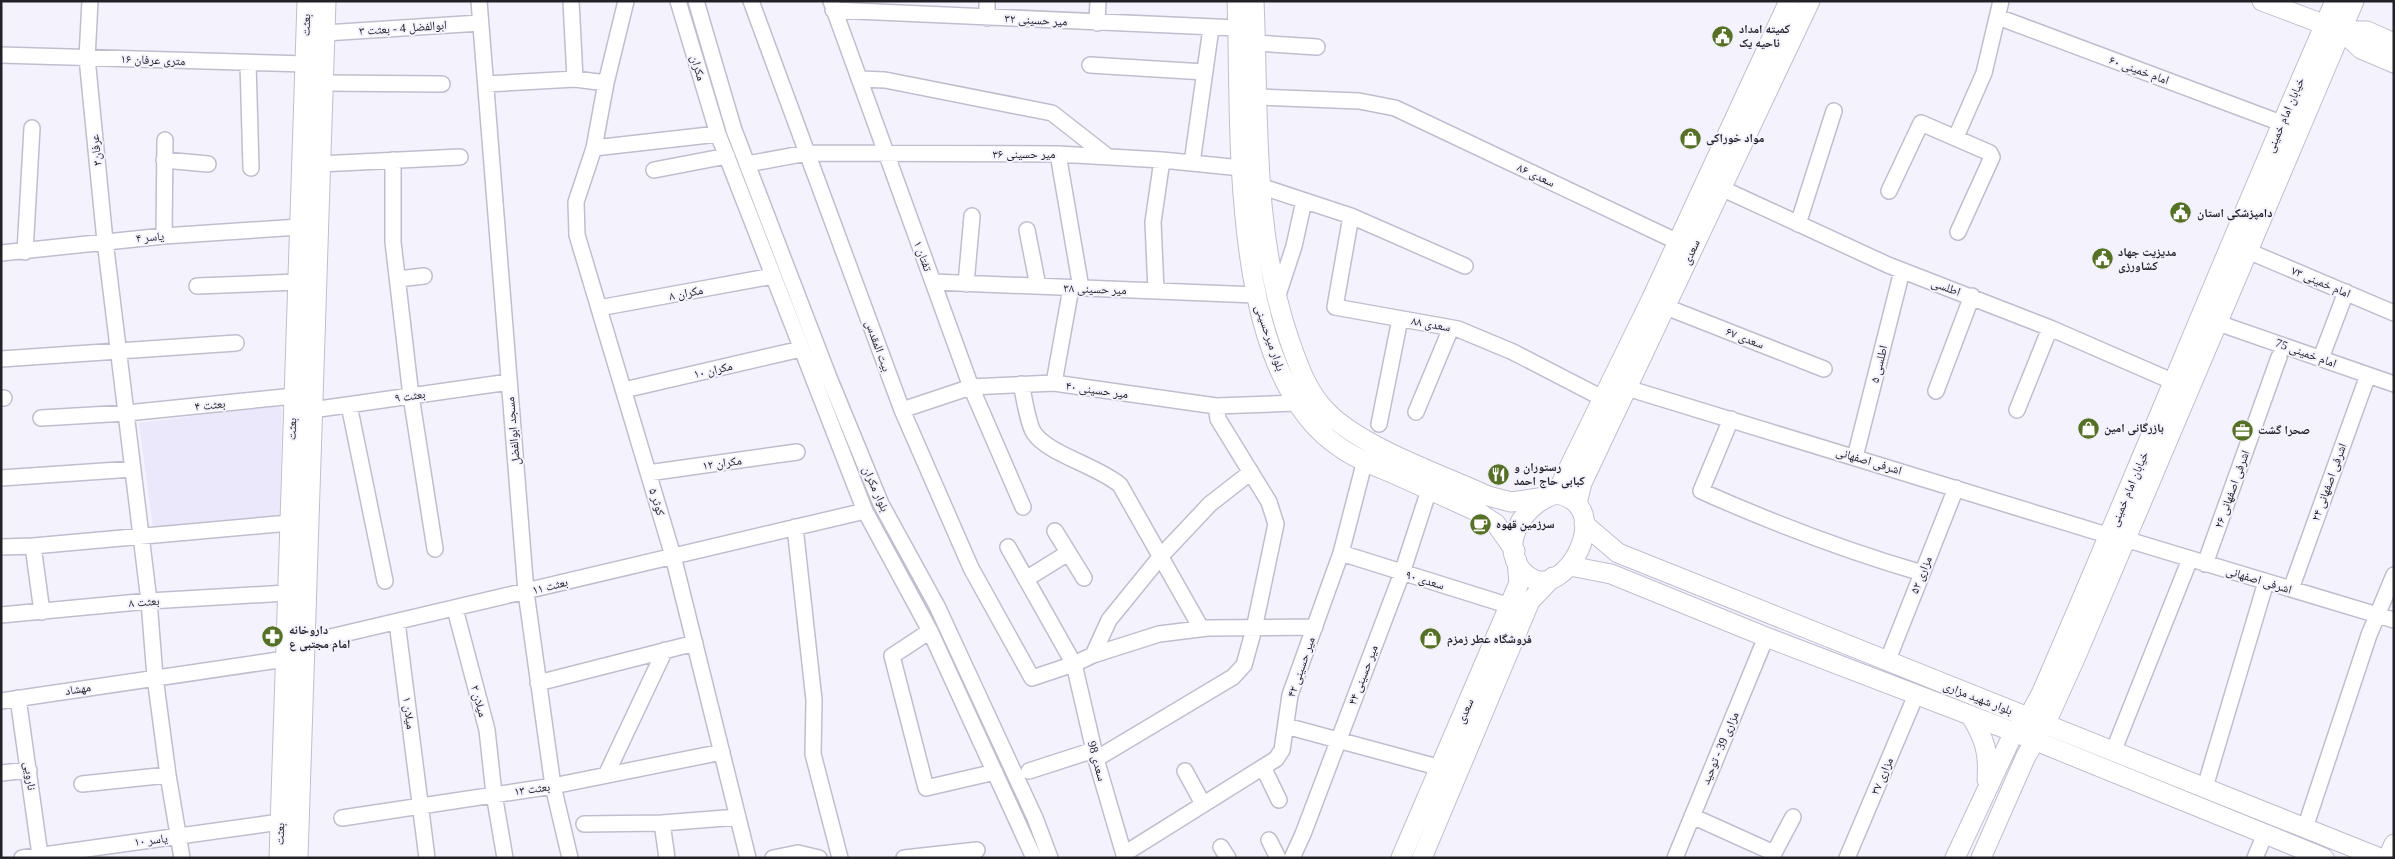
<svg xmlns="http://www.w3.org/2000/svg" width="2395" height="859" viewBox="0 0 2395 859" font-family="'Times New Roman','Noto Naskh Arabic',serif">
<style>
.built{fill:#ebe8fc}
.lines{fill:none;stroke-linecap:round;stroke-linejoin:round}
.minor-casing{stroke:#c0bece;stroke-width:18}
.major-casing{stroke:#c0bece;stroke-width:21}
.minor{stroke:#fff;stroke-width:15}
.major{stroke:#fff;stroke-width:19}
.labels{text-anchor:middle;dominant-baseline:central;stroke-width:4;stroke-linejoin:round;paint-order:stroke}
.street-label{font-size:12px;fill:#222127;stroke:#f4f3fd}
.poi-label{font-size:12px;font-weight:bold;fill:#222127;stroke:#f4f3fd;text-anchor:start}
</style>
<rect width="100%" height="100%" fill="#f4f3fd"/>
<!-- built -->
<path class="built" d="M277,405L282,410L280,515L153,528L139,423Z"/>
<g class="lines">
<defs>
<path id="minor" d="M90,1L87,58L105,241L149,601L155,677L168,775L182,858
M479,1L526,592L553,786L570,858
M571,1L575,79
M626,1L606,83L594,148L576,202L577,235L673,556L748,858
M678,1L718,134L865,511L930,631L1034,858
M696,1L734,130L828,375L881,504L937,606L1035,818L1050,858
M751,1L902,410L971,568L1032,678L1074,664L1093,655L1159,634L1208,628L1315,627
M831,1L971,387L1023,507
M833,10L1238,28
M1998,17L2281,123
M987,18V1
M1097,23L1098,1
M325,33L480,23
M1256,43L1317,47
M1,55L305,64
M248,63L251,168
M1090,65L1205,72
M859,79L885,80L1052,113L1107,156
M323,83L442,84
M486,84L575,79L606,83
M1258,97L1359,101L1395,108L1678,242
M1956,137L1984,73L2001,1
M594,148L718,134
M1058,154L1081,288
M164,160L208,164
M393,160V242L411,396L435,549
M1192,163L1211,28
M320,164L460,157
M747,164L807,153L1058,154L1162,160L1241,168
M654,170L727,156
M1260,186L1351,216L1465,266
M1721,188L1888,265L2050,328L2174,382
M1889,191L1921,123L1990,153L1992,157L1958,232
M1351,216L1335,307L1458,329L1513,352L1604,399
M1798,224L1834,111
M1027,230L1038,286
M164,236L165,140
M2248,251L2394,313
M25,252L32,128
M1,253L164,236L299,227
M398,279L424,276
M933,282L1256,295
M966,284L972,216
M197,286L297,282
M1156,291L1153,222L1162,160
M1277,298L1294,246L1304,201
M1666,307L1824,369
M599,308L773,276
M2218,323L2394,384
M2321,358L2346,292
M1,359L236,343
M1054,383L1071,288
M1021,384C1024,396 1028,425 1034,433C1048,454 1098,466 1120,485L1201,628
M1627,388L2110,536
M624,390L801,349
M1936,391L1972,296
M1,398H4
M349,405L385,581
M312,410L509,382
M902,410L971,387L1054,383L1216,406L1296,403
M2017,410L2050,328
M1416,412L1451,328
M41,418L127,413L294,396
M1731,419L1701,491C1773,523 1846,551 1922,573
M1379,424L1400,319
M1855,457L1902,271
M648,473L797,452
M1,478L133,469
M795,527L814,700L813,754L840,858
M1055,531L1084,578
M2125,539L2394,620
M33,546L42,612
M1,547L33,546L289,523
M1008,547L1074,664L1096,759L1125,858
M1341,553L1510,606
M2205,564L2279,357
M1026,579L1068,553
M2291,589L2368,375
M455,609L487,730L494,794L505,858
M1,615L149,601L287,593
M397,622L427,858
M930,631L892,656L926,788L995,772
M305,643L865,511
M1093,655L1109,620L1161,556L1210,504L1251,472
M1887,662L1956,488
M538,683L695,643
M18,698L40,855
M1,701L285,659
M1286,726L1441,768
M2113,752L2190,559
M1096,759L1233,677L1244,665L1254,629L1276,524L1269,502L1218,419L1216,406
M1263,767L1279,800
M1029,771L1094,750
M1185,771L1203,804
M1,773L29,770
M606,775L665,650
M82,784L168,775
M2205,787L2266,582
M1692,816L1774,853L1793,817
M342,818L553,786L722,752
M662,823L667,858
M584,824L662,823L738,817
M2305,828L2369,635L2394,575
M1269,840L1278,858
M1221,847L1228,858
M1124,854L1276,759L1282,750L1290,695L1341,553L1365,460
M22,858L280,822
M773,858L798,853L819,858
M904,858L977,850
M1292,858L1303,834L1402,573L1429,490
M1675,858L1766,637
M1847,858L1916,695
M2255,858L2265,834"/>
<path id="major" d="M1237,1C1242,123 1226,374 1341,448C1356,459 1375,466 1392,473C1421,486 1450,499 1478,512L1496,524L1515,551
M1254,1C1259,115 1252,230 1289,339C1298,365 1307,392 1327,412C1363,448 1440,474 1488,496L1511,502L1545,497
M2262,1L2336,29
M2394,43L2367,31H2342L2361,49L2394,63
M1556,494L1651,300L1789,1
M1556,494C1619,504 1564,605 1528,576C1495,551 1521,504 1556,494Z
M1577,503L1582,483L1810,1
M1584,524L1618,553L2380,858
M1570,566L1611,574L1766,637L2014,732L2324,858
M1971,716C1985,740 1989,752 1987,780
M279,858L307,1
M298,858L326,1
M1401,858L1519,583L1517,561
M1422,858L1530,601L1553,577
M1955,858L2014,732L2028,718L2041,694C2141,464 2234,231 2335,1
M1981,858L2026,756L2045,725L2077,654L2354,1
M2388,858L2394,844"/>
</defs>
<!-- minor casing -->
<use href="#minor" class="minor-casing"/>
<!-- major casing -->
<use href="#major" class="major-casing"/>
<!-- minor -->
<use href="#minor" class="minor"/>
<!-- major -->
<use href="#major" class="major"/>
</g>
<!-- icons -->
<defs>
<symbol id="civic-disc" viewBox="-11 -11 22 22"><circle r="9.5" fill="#567125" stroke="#f4f3fd"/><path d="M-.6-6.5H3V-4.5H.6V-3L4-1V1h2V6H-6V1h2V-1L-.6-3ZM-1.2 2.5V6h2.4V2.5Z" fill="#fff"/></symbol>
<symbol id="shop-disc" viewBox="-11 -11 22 22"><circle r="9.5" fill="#567125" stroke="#f4f3fd"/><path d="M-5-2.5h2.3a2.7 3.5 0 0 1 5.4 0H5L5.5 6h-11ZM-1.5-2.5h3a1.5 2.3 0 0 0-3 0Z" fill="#fff"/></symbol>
<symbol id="office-disc" viewBox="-11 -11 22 22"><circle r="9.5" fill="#567125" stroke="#f4f3fd"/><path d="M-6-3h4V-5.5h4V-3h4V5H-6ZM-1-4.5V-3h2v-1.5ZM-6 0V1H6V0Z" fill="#fff"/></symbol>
<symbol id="restaurant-disc" viewBox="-11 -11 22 22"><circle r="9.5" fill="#567125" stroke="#f4f3fd"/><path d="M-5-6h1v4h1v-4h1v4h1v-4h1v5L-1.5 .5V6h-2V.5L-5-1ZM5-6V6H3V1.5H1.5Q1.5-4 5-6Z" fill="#fff"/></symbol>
<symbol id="cafe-disc" viewBox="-11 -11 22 22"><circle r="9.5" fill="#567125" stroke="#f4f3fd"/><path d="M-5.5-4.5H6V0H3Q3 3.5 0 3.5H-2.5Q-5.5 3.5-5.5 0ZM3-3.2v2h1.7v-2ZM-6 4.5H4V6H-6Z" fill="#fff"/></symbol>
<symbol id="pharmacy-disc" viewBox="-11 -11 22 22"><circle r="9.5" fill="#567125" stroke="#f4f3fd"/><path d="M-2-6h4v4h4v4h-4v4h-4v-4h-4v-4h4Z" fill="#fff"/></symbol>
</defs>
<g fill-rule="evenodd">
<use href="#civic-disc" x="1710" y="24" width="25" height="25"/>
<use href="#shop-disc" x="1678" y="126" width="25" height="25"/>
<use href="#civic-disc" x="2168" y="200" width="25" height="25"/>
<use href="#civic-disc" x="2090" y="246" width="25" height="25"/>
<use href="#shop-disc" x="2076" y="416" width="25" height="25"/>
<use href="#office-disc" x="2230" y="418" width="25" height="25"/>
<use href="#restaurant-disc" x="1486" y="462" width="25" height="25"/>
<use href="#cafe-disc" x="1468" y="512" width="25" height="25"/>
<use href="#pharmacy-disc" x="260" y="624" width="25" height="25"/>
<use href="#shop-disc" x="1418" y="626" width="25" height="25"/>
</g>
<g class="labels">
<!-- street labels -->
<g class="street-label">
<text transform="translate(1036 20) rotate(3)">میر حسینی ۳۲</text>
<text transform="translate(306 25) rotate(-88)">بعثت</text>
<text transform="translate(403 28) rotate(-4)">ابوالفضل 4 - بعثت ۳</text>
<text transform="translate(153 60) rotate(2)">۱۶ متری عرفان</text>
<text transform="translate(698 68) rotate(73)">مکران</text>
<text transform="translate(2139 70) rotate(20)">امام خمینی ۶۰</text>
<text transform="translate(2285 115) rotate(-67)">خیابان امام خمینی</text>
<text transform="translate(96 150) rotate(-96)">عرفان۳</text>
<text x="1024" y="154">میر حسینی ۳۶</text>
<text transform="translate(1536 175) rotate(25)">سعدی ۸۶</text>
<text transform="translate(150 237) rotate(-5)">یاسر ۴</text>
<text transform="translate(1691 252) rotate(-65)">سعدی</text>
<text transform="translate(923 256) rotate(70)">تفتان ۱</text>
<text transform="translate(2321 282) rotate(23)">امام خمینی ۷۳</text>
<text transform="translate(1946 287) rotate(20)">اطلسی</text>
<text transform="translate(1095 289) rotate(2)">میر حسینی ۳۸</text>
<text transform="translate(686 293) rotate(-11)">مکران ۸</text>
<text transform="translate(1431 324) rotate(10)">سعدی ۸۸</text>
<text transform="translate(1270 338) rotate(71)">بلوار میرحسینی</text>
<text transform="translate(1745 338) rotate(21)">سعدی ۶۷</text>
<text transform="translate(878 346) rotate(70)">بیت المقدس</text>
<text transform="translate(2306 353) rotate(20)">امام خمینی 75</text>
<text transform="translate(1879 364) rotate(-76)">اطلسی ۵</text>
<text transform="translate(713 370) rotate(-13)">مکران ۱۰</text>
<text transform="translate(1097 390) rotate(8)">میر حسینی ۴۰</text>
<text transform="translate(410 396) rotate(-8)">بعثت ۹</text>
<text transform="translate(210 405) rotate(-6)">بعثت ۴</text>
<text transform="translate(292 429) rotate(-88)">بعثت</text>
<text transform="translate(513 431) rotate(-95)">مسجد ابوالفضل</text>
<text transform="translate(1869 461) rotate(17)">اشرفی اصفهانی</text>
<text transform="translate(722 463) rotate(-8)">مکران ۱۲</text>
<text transform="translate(2329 482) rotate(-70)">اشرفی اصفهانی ۲۴</text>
<text transform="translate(876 489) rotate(66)">بلوار مکران</text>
<text transform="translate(2129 489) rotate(-67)">خیابان امام خمینی</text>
<text transform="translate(2232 489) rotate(-70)">اشرفی اصفهانی ۲۶</text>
<text transform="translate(657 502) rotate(73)">کوثر ۵</text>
<text transform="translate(1921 575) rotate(-68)">مزاری ۵۲</text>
<text transform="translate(1425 580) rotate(17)">سعدی ۹۰</text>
<text transform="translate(2259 580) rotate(17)">اشرفی اصفهانی</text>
<text transform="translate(550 586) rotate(-14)">بعثت ۱۱</text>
<text transform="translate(144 602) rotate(-5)">بعثت ۸</text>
<text transform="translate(1301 667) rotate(-71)">میر حسینی ۴۲</text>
<text transform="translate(1363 675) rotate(-69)">میر حسینی ۴۴</text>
<text transform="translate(78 689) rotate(-9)">مهشاد</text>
<text transform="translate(1978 698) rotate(21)">بلوار شهید مزاری</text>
<text transform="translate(479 701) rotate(75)">میلان ۲</text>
<text transform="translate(1465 711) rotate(-67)">سعدی</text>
<text transform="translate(409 713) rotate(83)">میلان ۱</text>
<text transform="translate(1720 748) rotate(-67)">مزاری 39 - توحید</text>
<text transform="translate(1097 761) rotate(75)">سعدی 98</text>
<text transform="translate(30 776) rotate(82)">نارویی</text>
<text transform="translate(1882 776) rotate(-67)">مزاری ۳۷</text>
<text transform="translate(532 789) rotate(-8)">بعثت ۱۳</text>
<text transform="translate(280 834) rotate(-88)">بعثت</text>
<text transform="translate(151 840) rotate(-7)">یاسر ۱۰</text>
</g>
<!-- poi labels -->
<g class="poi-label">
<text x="1739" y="29">کمیته امداد<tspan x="1739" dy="14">ناحیه یک</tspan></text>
<text x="1706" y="138">مواد خوراکی</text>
<text x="2197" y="213">دامپزشکی استان</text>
<text x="2118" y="252">مدیزیت جهاد<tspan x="2118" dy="14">کشاورزی</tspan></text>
<text x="2104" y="428">بازرگانی امین</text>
<text x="2258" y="430">صحرا گشت</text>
<text x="1514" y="467">رستوران و<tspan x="1514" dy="14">کبابی حاج احمد</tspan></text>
<text x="1496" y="524">سرزمین قهوه</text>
<text x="289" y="630">داروخانه<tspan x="289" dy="14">امام مجتبی ع</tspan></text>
<text x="1447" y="639">فروشگاه عطر زمزم</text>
</g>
</g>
<!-- border -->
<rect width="2395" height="859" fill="none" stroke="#222127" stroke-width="5"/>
</svg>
